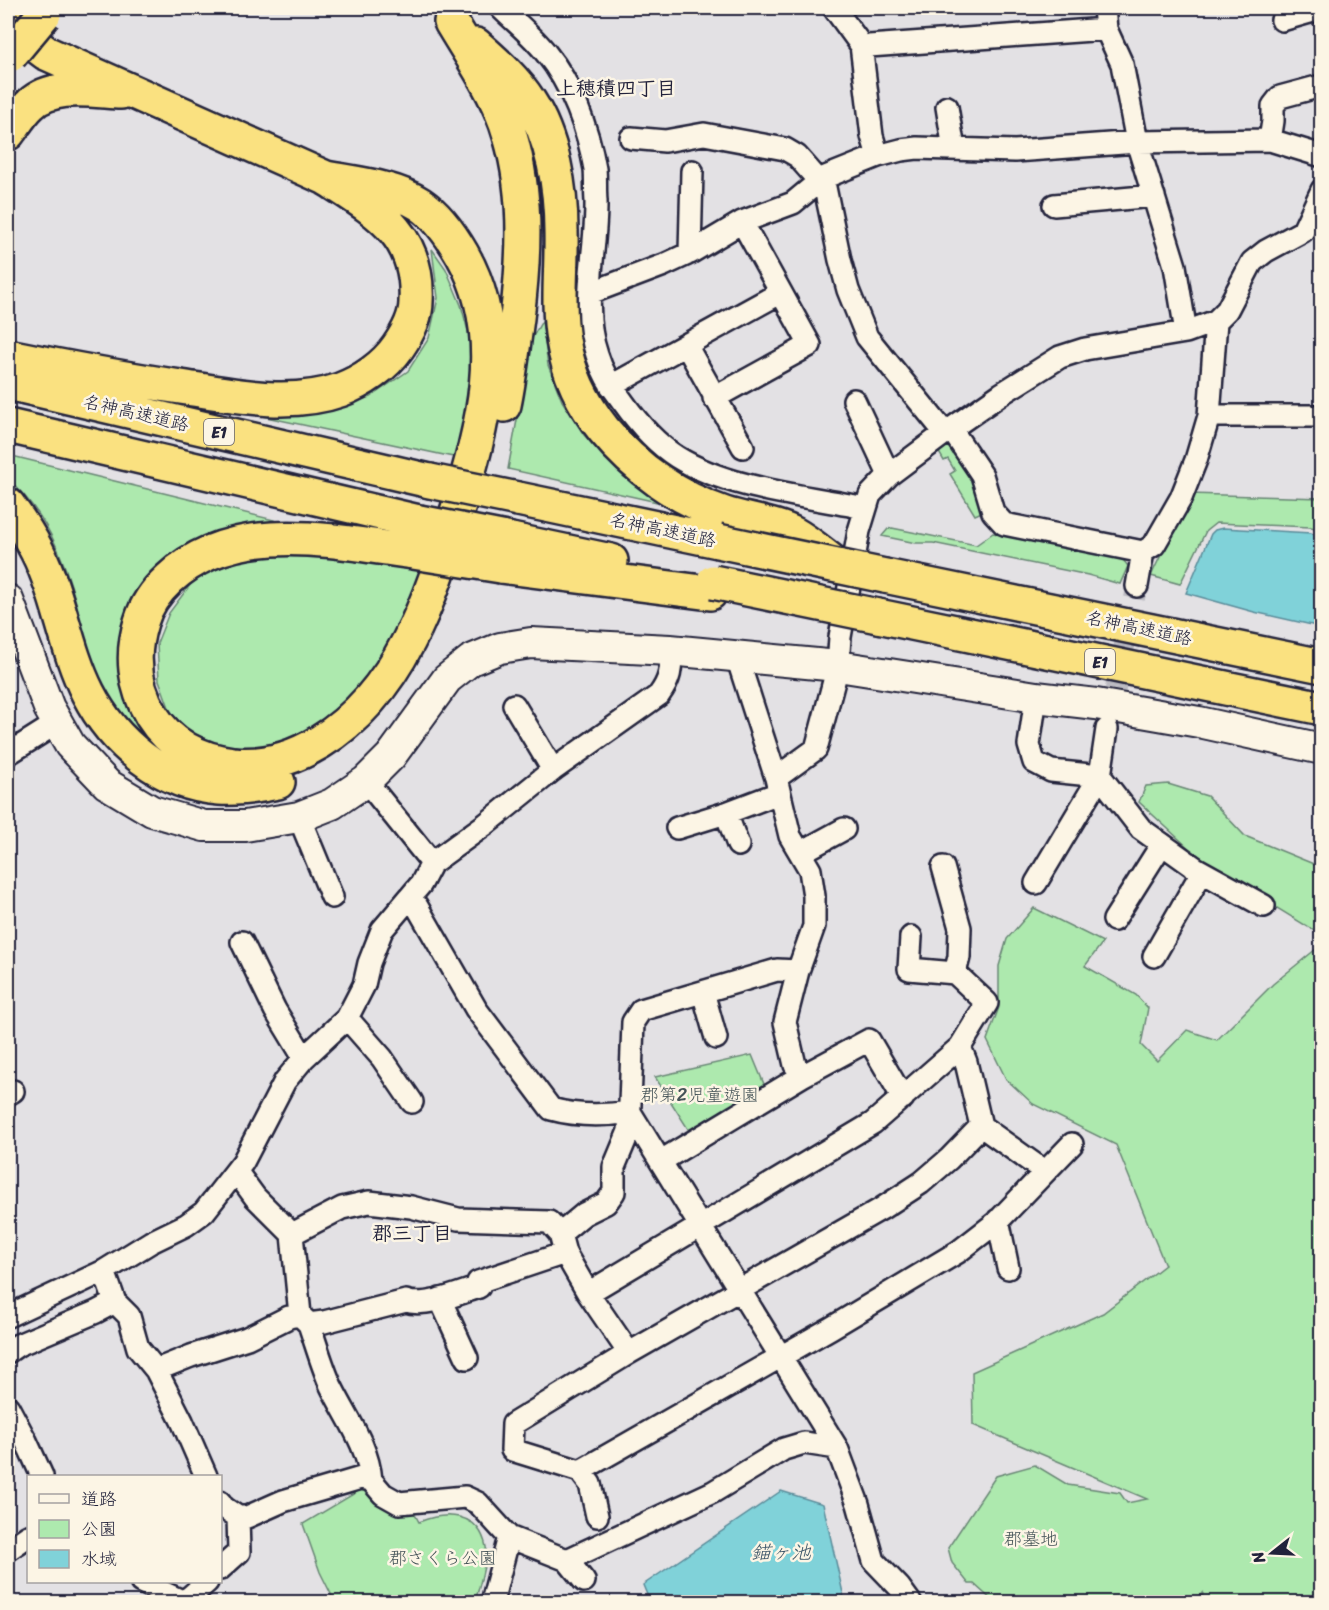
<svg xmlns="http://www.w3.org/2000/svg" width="1329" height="1610" viewBox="0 0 1329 1610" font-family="Sriracha,'Klee One',sans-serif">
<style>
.green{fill:#ade9ae;stroke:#688674;stroke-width:1.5}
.water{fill:#80d2d9;stroke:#5a8c9a;stroke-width:1.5}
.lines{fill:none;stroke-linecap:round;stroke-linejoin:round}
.street-tunnel{stroke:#bcbbc2;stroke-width:21;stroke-dasharray:21 10;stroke-linecap:butt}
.street-casing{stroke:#22223b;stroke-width:26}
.secondary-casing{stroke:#22223b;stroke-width:34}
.highway-casing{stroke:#22223b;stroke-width:38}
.street{stroke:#fcf5e5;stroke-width:21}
.secondary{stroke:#fcf5e5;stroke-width:30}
.highway{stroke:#fae180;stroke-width:33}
.highway-bridge-casing{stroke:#22223b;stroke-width:38;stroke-linecap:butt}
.highway-bridge{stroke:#fae180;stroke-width:33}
.labels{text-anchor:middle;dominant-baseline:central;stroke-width:5;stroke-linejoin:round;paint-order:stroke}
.shield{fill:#fcf5e5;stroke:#63616e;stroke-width:1.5}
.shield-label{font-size:16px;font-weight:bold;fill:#22223b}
.street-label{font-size:18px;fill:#22223b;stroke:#fcf5e5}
.park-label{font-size:18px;fill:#455458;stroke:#fcf5e5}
.neighbourhood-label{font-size:20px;font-weight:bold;fill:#22223b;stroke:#fcf5e5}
.water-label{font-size:20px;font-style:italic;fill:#3e576a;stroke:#fcf5e5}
</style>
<rect width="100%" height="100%" fill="#e3e1e4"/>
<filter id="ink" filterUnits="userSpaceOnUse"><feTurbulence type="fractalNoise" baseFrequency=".0167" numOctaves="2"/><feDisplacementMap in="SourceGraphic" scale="12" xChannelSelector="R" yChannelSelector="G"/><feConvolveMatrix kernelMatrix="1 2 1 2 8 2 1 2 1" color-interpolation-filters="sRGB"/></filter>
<g filter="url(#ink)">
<!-- green -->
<path class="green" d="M432,249L446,269L461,305L472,346L471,386L458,458L247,413L333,408L370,397L408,371L429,338L438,298Z
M542,321L548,365L562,401L584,435L624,477L666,504L508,469L532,338Z
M947,440L977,480L984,511L975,515L950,474L955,471L948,459L944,461L937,449Z
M8,455L274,520L273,525L194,544L154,571L130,603L120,634V671L181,762C168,755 148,748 138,737C117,716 99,688 89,660C83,643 81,623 77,606C64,557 46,513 8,479Z
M1190,494L1321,498V530L1311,527L1216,523L1206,531L1180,584L1151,576Z
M892,528L976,545L993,533L1118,558L1124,561L1128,566L1120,584L1088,575L933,543H916L882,536L888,529Z
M290,552L429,570L380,665L342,713L303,739L264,750L227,748L190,732L171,713L159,680L157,643L169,613L193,581L218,562Z
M1168,784L1207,796L1245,836L1321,867V935L1207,865L1139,802L1146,786Z
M1034,908L1103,942L1085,966L1136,995L1148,1008L1141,1045L1157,1061L1187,1030L1217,1040L1273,984L1321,945V1602H1201L1203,1593L1192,1602H994L974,1584H969L952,1563L948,1548L996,1476L1035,1465L1068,1485L1120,1493L1127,1503L1147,1499L973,1425L972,1372L1103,1313L1165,1265L1116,1145L1033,1104L1006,1079L987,1040L999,1007V966L1007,939Z
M752,1055L766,1089L690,1132L655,1077Z
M365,1487L413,1511L419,1522C446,1511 479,1512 486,1547C488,1557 478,1591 475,1602H356V1599L354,1602H335L320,1572L303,1524Z"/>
<!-- water -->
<path class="water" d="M1223,528L1311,533L1321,537V627L1254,612L1186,593L1211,534L1215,530Z
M781,1491L823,1504L845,1602H650L643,1585Z"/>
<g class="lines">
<!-- street-tunnel -->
<path class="street-tunnel" d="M1109,720L1137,586"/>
<defs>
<path id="street" d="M501,8C515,22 533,36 546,53C572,85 588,129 595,169C596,179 595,190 596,201C597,251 580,306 597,355C602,372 612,388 623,402C638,423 655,443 677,457C728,489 807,496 865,508
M834,8L861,45L869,46L1106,29
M1104,8L1106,29L1122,64L1137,142L1175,266L1186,332
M1282,20L1317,10
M861,45L872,136L878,156
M947,107L954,149
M631,138L665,141L704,134L785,149L797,156L819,181
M1270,140L1273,121V106L1280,97L1317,87
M823,178L840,260L848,290L867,337L945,433
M1054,205L1154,196
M690,253L692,171
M590,293L664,265L690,253L742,222L793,203L823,178L878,156L901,150L917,148L1015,151L1137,142L1270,140L1322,156
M686,345L743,447
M611,386L780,293
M714,398L810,345L742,222
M854,400L889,475
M1209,416H1322
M951,429L982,475L993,512L1004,524L1143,552L1154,545L1181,498L1196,460L1209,416L1216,321
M1137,586L1143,552
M737,657L776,778L790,836L810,870L814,896V926L798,971
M514,705L553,770
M1107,729L1100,776L1141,829L1197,869L1264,906
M8,754L57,723
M776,778L816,749L838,666L840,637L859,531L870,495L889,475L945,433L1001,394L1060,357L1085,349L1186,332L1216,321L1227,310L1252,262L1266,251L1303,231L1322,190
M366,781L432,863
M726,813L738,845
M299,817L332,897
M677,828L726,813L779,793
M800,853L844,829
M943,867L960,928L959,957L955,973
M1036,883L1100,776L1051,771L1034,762L1029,745L1036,697
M411,896L476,1009L551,1109C576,1116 604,1116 630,1112
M1114,920L1162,844
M242,942L275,1010L304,1058
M1154,956L1202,872
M703,992L716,1038
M347,1018L382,1058L412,1102
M960,1047L966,1062L981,1126L1044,1171
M8,1094L13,1091
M630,1112L837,1448L858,1504L874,1561L899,1587L910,1602
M981,1126L949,1159L921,1183L881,1209L629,1353L513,1424L512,1450L580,1471L831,1328L958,1252L998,1221L1072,1144
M661,1161L802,1076L869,1040L903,1098
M236,1171L255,1197L292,1234L300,1315
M998,1220L1008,1268
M292,1234L342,1208L369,1202L411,1207L458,1219L549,1222L560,1234L565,1253L588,1293
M560,1234L584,1214L606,1203L614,1192V1167L629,1131L633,1022L641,1010L777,970L798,971L785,1022L795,1065L802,1076
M104,1271L115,1302L129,1316L138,1348L156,1370L182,1421L206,1476
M440,1299L467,1358
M8,1316L104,1271L151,1242L186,1225L204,1212L243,1162L285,1081L304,1058L347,1018L364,985L369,963L382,930L421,884L432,863L486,824L553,770L659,695C670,680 672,669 670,650
M309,1324C316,1344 322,1366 331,1386C346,1417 368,1445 371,1480
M8,1352L18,1345L96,1312L115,1302
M629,1353L588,1293L873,1123L960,1047L987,1003L955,973L909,969L911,937
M156,1370L191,1356L247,1338L289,1317L300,1315L309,1324L324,1322L406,1301C425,1308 460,1293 479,1287L478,1282L565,1253
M8,1407L26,1441L42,1476
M580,1471L590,1484L597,1516
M220,1502L223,1507L238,1517H247L283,1501L361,1478L371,1480L383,1494L399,1503L465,1497L478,1503L509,1537L567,1560L584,1581
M8,1550L28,1536
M567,1560L713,1492L784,1449L804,1443L837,1448
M220,1569L239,1552L238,1517
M141,1582L184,1602
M184,1602L207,1582
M492,1602L509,1537"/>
<path id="secondary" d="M8,600L49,708L70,745L107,784L152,811L204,826H245L299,817L332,804L366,781L391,756L447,679L471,660L500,648L531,643L670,650L838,666L1036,697L1096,704L1199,722L1322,749"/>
<path id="highway" d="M8,14L22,35L46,53L326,178C377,211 420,234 416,302C416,318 407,334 398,347C385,366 362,382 340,390C292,407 236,396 187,388C127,379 67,368 8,356
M451,22C470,54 493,87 506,123C528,187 525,252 517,318C513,347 510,376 504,405
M476,45C495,62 515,79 529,101C553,138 561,188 561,231C562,267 557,304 563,340C568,372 583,404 604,430C635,468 678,499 725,514C743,520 779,525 794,534C810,543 824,556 838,566
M8,133C15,124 22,112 31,104C53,83 93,91 121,92
M326,178C357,184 393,187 420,204C438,216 451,235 462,254C509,336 482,428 457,512C431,598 400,693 320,742C294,758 264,767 233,764C200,760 170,745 152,716C134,687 131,654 141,622C146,605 156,591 169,579C234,518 333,541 413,552
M8,383L430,481
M8,426L419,522
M518,499L718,541
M8,505C19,520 29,535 37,551C60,596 65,648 88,693C113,742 163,785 219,788C238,789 260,786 278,782
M511,540L611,561
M501,566L710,593
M885,576L1322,666
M878,616L1322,708"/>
</defs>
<!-- street casing -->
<use href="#street" class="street-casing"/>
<!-- secondary casing -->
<use href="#secondary" class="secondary-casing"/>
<!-- highway casing -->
<use href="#highway" class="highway-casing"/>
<!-- street -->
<use href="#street" class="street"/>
<!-- secondary -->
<use href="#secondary" class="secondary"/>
<!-- highway -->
<use href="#highway" class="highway"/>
<defs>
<path id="highway-bridge" d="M10,55L44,14
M430,481L518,499
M419,522L511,540
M718,541L885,576
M413,552L501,566
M713,582L878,616"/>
</defs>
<!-- highway-bridge casing -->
<use href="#highway-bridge" class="highway-bridge-casing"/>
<!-- highway-bridge -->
<use href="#highway-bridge" class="highway-bridge"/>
</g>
</g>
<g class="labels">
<!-- shield labels -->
<g class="shield">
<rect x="204" y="419" width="30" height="26" rx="4.5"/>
<rect x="1085" y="649" width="30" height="26" rx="4.5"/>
</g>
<g class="shield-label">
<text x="219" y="432">E1</text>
<text x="1100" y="662">E1</text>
</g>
<!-- street labels -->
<g class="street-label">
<text transform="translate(136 413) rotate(13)">名神高速道路</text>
<text transform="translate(663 530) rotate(12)">名神高速道路</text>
<text transform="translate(1139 628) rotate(12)">名神高速道路</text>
</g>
<!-- park labels -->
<g class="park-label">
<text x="700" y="1095">郡第2児童遊園</text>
<text x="1031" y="1539">郡墓地</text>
<text x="443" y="1558">郡さくら公園</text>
</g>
<!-- neighbourhood labels -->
<g class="neighbourhood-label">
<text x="616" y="88">上穂積四丁目</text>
<text x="412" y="1233">郡三丁目</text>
</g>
<!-- water labels -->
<g class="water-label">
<text x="781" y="1552">錨ヶ池</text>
</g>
</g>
<!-- margin -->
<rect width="1329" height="1610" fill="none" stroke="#fcf5e5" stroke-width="30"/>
<rect x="15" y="15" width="1299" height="1580" fill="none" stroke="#22223b" stroke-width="2" filter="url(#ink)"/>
<!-- legend -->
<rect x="27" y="1475" width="195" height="108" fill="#fcf5e5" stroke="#a5a1a1" stroke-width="1.5"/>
<rect x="39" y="1494" width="30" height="9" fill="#fcf5e5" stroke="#a5a1a1" stroke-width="1.5"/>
<text x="81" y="1505" font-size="18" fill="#22223b">道路</text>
<rect x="39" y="1520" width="30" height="18" fill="#ade9ae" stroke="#a5a1a1" stroke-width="1.5"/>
<text x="81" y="1535" font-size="18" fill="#22223b">公園</text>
<rect x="39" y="1550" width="30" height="18" fill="#80d2d9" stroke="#a5a1a1" stroke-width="1.5"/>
<text x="81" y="1565" font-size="18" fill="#22223b">水域</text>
<!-- north arrow -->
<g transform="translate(1272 1553) rotate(252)" stroke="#fcf5e5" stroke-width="4.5" paint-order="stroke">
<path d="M0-4.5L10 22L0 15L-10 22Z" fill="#22223b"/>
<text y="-9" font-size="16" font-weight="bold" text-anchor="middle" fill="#22223b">N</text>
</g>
</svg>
